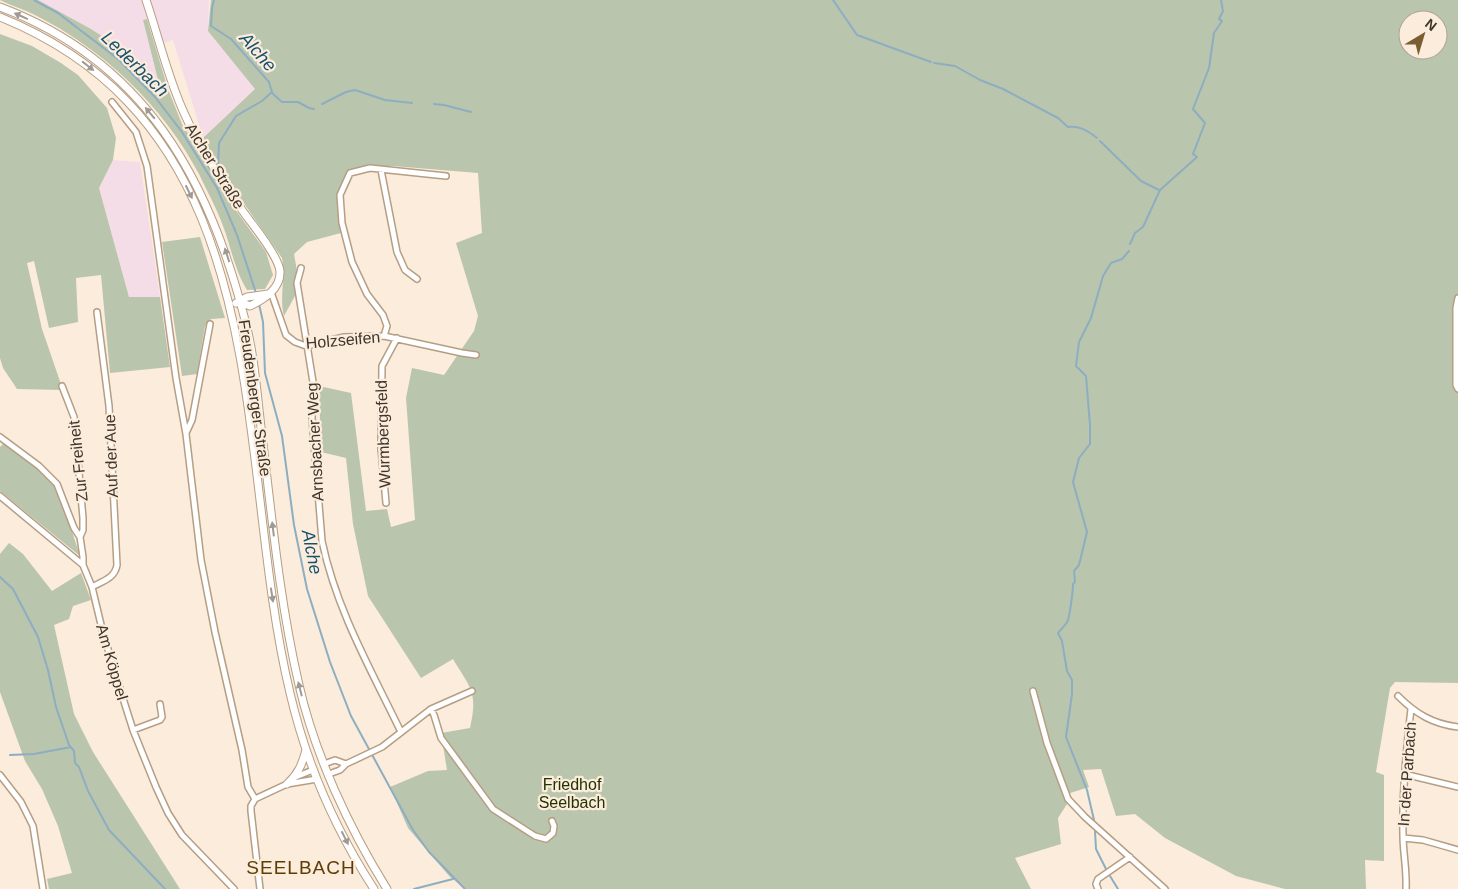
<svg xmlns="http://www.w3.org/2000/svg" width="1458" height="889" viewBox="0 0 1458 889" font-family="Helvetica,sans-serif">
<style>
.industrial{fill:#f5dde8}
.green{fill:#bac5ae;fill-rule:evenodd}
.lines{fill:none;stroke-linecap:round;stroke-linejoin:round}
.stream{stroke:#8daec1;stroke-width:2}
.street-casing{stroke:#b69e84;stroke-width:8}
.secondary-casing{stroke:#b69e84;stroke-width:9}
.street{stroke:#fff;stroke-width:5}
.secondary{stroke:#fff;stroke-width:7}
.oneway{fill:#9f9a94}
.labels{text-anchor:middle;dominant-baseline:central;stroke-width:4.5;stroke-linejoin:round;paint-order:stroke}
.street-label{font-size:16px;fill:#3f352a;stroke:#fbecdb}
.park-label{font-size:16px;fill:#213302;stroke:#fbecdb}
.water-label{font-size:18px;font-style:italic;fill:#18526f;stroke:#fbecdb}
.quarter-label{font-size:19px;letter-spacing:1px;fill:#5d3d03;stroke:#fbecdb}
</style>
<rect width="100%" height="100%" fill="#fbecdb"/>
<!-- industrial -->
<path class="industrial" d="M38,0H209L208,31L255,89L203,138L173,40L164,43L147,19L143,20L159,85L119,47L91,29Z
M113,160L140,162L160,297H129L99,188Z"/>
<!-- green -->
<path class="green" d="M0,0H38L91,29L119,47L159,84L143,20L147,19L168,89L182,124L235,209L266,252L273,275L265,289L247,290C235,271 231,247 223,226C217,209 207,191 199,174C163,106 103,49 35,15C24,9 11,6 0,0Z
M211,0H1458V683L1395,682L1390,688L1376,772L1384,775V861L1365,860L1366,889H1285L1236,876L1165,838L1135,814L1116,816L1101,769L1083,770L1089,787L1067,794V804L1058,818L1061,844L1015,858L1031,889H466L450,877L408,828L390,787L428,771L447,770L441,733L470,728C478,692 471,689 453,659L421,678L368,596L353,524L346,458L321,452L319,386L351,393L366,511L387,509L391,527L415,520L406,398L412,368L444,375L474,331L478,316L456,243L482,233L478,173L393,166L349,170L338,198L341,233L307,242L294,254L297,271L296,294L284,316C279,296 286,278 282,258L220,169L203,138L255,89L208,31ZM1408,20H1438V50H1408Z
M0,34L32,46L61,63L78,75L107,108L116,138L113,160L99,188L129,297H160L170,367L110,373L101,275L76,278L78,322L49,328L34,261L27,263L42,329L63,390L17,389L3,368L0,358Z
M200,237L225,318L211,319L205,326L197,374L182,376L162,242Z
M4,443L56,483L80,556L0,491V447Z
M9,543L23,554L52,591L81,573L91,600L73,606L69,619L54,625L74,714L93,752L180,889H49L47,879L72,873L58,826L42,789L25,761L0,692V554Z"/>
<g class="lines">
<!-- stream -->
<path class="stream" d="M34,0L58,13L118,59L155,97L182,132L217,188L237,235L256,293
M214,0L212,8L211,26L231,39L269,82L272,92L262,101L236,116L219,143L218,166
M833,0L857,35L931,62
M934,63L955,66L980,80L1003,89L1058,118L1068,127C1080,126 1087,130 1097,138
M272,93L282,102H298L309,108L314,109
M322,104L346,92L355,90L385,100L412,103
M434,104L444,105L471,112
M1100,141L1141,181L1159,190
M1130,244L1135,233L1143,227L1160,190L1197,157L1193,154L1205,123L1193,109L1209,68L1214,33L1222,21L1219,19L1223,11L1221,0
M259,304L263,322L265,373L282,436L294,525L307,589L330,662L351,716L413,830L429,852L465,889
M0,577L13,589L38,637L48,670L56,707L69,745L74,751L75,763L79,767L88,791L109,830L165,889
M10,755L34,754L71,747
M1094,820L1087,790L1066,737L1072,694V680L1067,671L1062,641L1058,633C1061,629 1066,625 1068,620C1070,614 1073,591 1073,584L1075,582L1074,571L1079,565L1087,532L1073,482L1079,458L1090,444V425L1086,376L1076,366L1079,342L1091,318L1103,276L1111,263L1122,259L1129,251
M1095,831L1096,849L1106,869
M1110,876L1118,889
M414,889L453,879"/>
<defs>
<path id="street" d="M112,102L136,132L147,166L176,378L186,434L201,560L215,632L242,750L248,787L255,799
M381,170L397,252L405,270L417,279
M301,268L297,283L313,382L312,418L322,541C336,609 371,670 401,732
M271,292L286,335L295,342L306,346L344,337L384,336L462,353L476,355
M1458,298L1456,308V385L1458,389
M384,336L387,326L383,315L367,294L352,262L342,223L340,195L350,173L370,168L446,176
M62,386L74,417L83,518V530L80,537
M186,433L192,420L210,324
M0,437L39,466L57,484L74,528L80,537L83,557V565L92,587L103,633L121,692L133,730L156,787L168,813L182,835L234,889
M0,496L83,565
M386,503L381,448L382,366L397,338
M92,587C103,581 115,578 117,565L109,406L97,312
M1033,691L1047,743L1068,799L1085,817L1165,889
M1398,696C1416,714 1433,724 1458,727
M431,709L434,715L441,738L493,809L535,836L546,839L553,833L554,826L552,821
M133,730L160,720L162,717L160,704
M324,764L335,760L346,764
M329,774L340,770L346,764L382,747L431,709L472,691
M1404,774L1458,787
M0,775L21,802L33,826L43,889
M293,778L313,770
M255,799L251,806V811L260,889
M255,799L287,784L317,779
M1403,838L1423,840L1458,850
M1098,889L1096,884L1098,879L1130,857
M1406,889C1407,870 1403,853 1403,835C1402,793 1406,751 1411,709"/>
<path id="secondary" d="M146,0C159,38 168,79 185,115C200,149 221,179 242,210C251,223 278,255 280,271C281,289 264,299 250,306L240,302
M0,7C144,61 209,178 245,320C255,357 257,397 262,435C272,519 280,603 299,685C315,755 349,828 387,889
M0,17C284,132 232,451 290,693C306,762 335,829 374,889
M236,303L247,297L268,294
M287,784C298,774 302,765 306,750"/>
</defs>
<!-- street casing -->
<use href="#street" class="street-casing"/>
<!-- secondary casing -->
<use href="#secondary" class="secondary-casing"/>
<!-- street -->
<use href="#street" class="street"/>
<!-- secondary -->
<use href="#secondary" class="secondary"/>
</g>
<!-- one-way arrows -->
<defs><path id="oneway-solid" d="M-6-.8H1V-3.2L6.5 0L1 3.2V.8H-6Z" transform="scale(1.25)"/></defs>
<g class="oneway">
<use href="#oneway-solid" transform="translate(21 16) rotate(-156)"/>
<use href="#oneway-solid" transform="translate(88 66) rotate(38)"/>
<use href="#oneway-solid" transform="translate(150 113) rotate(-130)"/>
<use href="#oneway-solid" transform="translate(189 192) rotate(64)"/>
<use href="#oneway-solid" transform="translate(227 255) rotate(-108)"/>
<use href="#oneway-solid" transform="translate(273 529) rotate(-97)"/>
<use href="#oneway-solid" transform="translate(272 595) rotate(81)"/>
<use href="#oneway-solid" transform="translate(300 689) rotate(-104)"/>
<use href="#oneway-solid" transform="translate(345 838) rotate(63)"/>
</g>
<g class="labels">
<!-- street labels -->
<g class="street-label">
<text transform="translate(215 166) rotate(58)">Alcher Straße</text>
<text transform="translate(343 340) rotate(-5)">Holzseifen</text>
<text transform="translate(255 398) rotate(82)">Freudenberger Straße</text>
<text transform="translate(383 434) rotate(-92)">Wurmbergsfeld</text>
<text transform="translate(315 442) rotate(-93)">Arnsbacher Weg</text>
<text transform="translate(111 456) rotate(-92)">Auf der Aue</text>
<text transform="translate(78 461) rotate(-96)">Zur Freiheit</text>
<text transform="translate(112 662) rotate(74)">Am Köppel</text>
<text transform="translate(1407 774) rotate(-86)">In der Parbach</text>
</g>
<!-- park labels -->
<g class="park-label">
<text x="572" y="784">Friedhof<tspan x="572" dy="18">Seelbach</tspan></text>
</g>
<!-- water labels -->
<g class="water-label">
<text transform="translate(258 52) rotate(49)">Alche</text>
<text transform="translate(135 64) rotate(44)">Lederbach</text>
<text transform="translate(312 552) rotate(79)">Alche</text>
</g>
<!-- quarter labels -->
<g class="quarter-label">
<text x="301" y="867">SEELBACH</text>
</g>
</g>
<!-- north arrow -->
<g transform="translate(1423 35) rotate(38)"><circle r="24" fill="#fbecdb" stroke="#b0a394"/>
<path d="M0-4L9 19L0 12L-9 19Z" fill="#7c5c31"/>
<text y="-8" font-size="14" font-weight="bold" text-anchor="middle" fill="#3f352a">N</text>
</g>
</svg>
